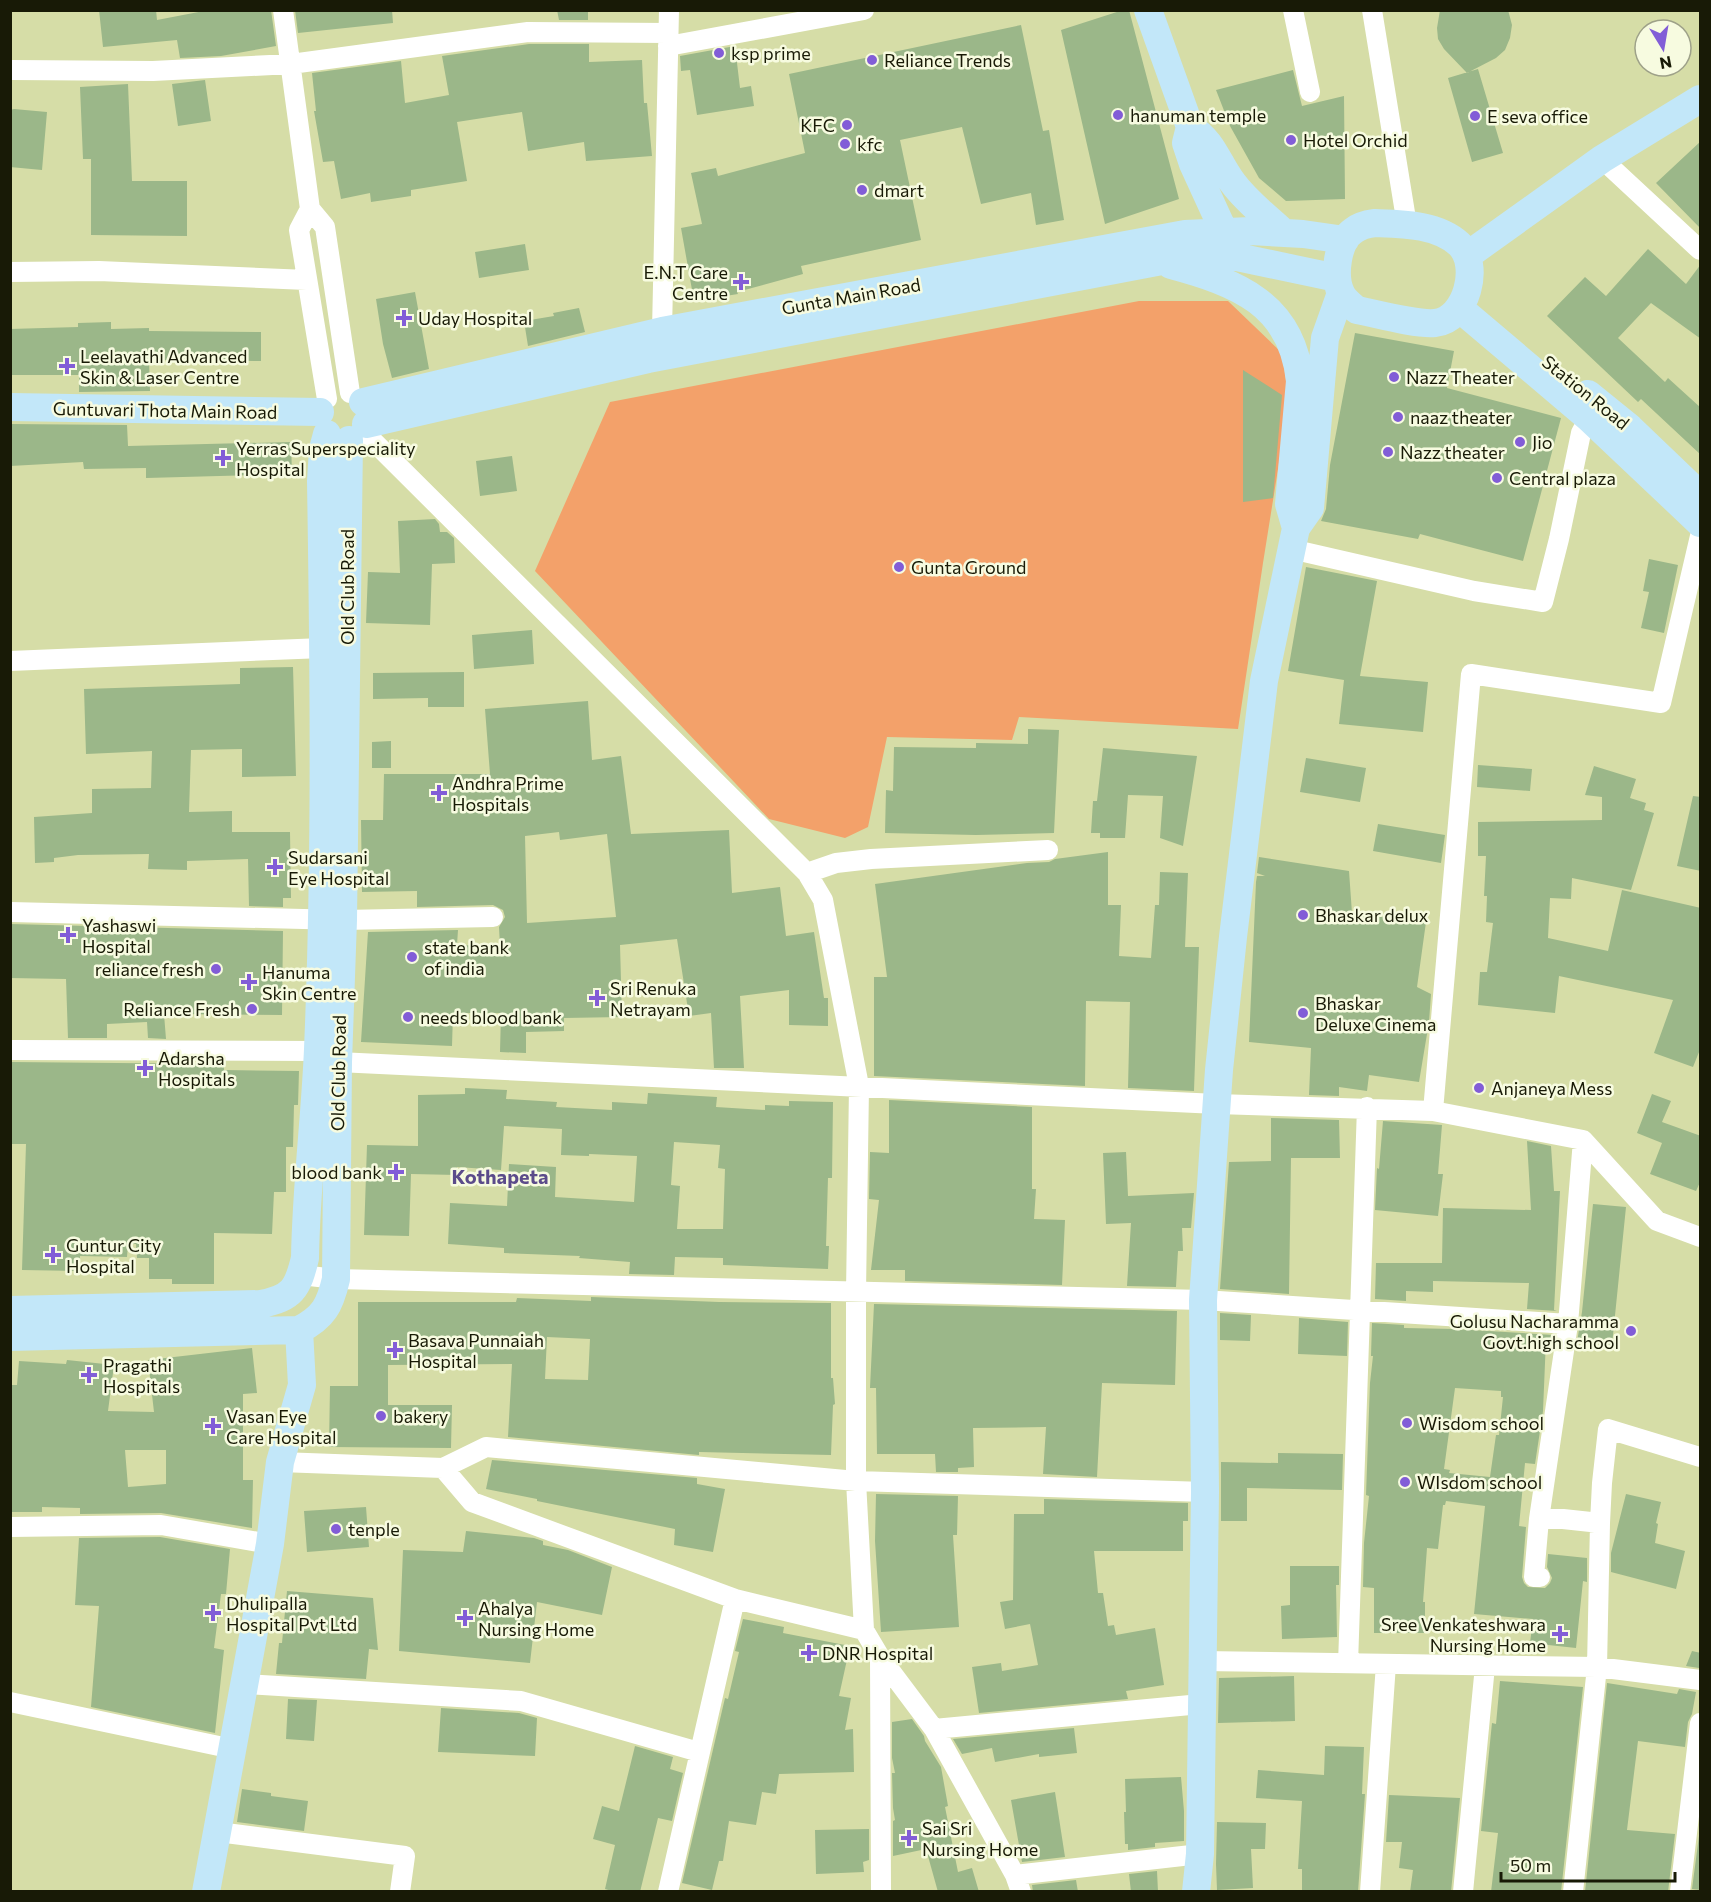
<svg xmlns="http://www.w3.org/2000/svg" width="1711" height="1902" viewBox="0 0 1711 1902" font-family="Commissioner,sans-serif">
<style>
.green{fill:#f3a16a}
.building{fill:#9bb789;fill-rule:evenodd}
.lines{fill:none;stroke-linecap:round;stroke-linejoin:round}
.street{stroke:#fff;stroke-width:20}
.secondary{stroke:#c2e7f9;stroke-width:28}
.poi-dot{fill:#825dd7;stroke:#f7fbe0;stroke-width:2}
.labels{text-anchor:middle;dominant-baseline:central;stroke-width:5;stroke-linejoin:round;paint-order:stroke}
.poi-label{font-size:18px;fill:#181a06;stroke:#f7fbe0;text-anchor:start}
.street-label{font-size:18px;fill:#181a06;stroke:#f7fbe0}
.neighbourhood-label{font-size:20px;font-weight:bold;fill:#5b4b8a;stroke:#f7fbe0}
</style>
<rect width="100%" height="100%" fill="#d6dda7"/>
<!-- green -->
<path class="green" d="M1139,301H1228L1282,353L1289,400L1263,563L1238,729L1019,717L1012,740L887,737L868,827L845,838L769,819L535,571L610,402Z"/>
<!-- building -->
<path class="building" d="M99,10H156L157,20L209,10H271L276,46L221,56L180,58L177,40L103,47Z
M295,10H392L393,23L298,33Z
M557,10H588V20H559Z
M1123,10H1129L1179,199L1105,224L1061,30Z
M1440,10H1508L1512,25L1510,38L1505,50L1496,58L1467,73L1444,49L1438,39L1437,28Z
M1021,25L1043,131L1049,130L1064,220L1036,225L1031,193L981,204L962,127L900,140L921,240L801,266L803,274L737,292L738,294L694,301L681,228L702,224L691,173L716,168L718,176L805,153L789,74Z
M529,44H589V62L642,60L644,103H647L652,156L586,161L584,142L528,151L522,112L457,122L467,181L411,190V196L371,202L370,193L341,199L334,161L323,162L314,111H316L312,73L401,61L405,103L449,95L442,56Z
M735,46L740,88L751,86L754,106L697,115L690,70L681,71L680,56Z
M1478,69L1503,153L1472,162L1448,78Z
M1293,70L1302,106L1344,96L1345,199L1286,201L1259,178L1230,126L1216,90Z
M205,80L211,121L178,126L172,84Z
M128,84L132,181H187V236L91,235V159H83L80,87Z
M14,109L47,112L42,170L10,167V110Z
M1701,141V229L1656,183Z
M525,244L529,270L479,278L475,252Z
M1648,249L1686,284L1701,264V339L1651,303L1618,338L1665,382L1668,378L1701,408V455L1641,399L1638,402L1547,316L1585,277L1606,296Z
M415,292L429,369L392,378L383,344L376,299Z
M579,308L585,332L528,346L524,321L554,316L553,313Z
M111,322V329L149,328V331L261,332V361L149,360L150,391L79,392V375H10V329L78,327V323Z
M1355,333L1454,351L1447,388L1561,418L1523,561L1420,534L1418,539L1321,521L1326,509L1330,465Z
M1243,370L1282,395L1273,498L1243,502Z
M10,424L127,425L128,446L291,442L292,474L146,478V468L84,469L83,462L10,466Z
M512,456L517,491L480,496L476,461Z
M435,519L439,524L440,532H447L454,538L455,563L432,564L430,625L366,623L368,572L400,573L398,521Z
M1649,559L1678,565L1664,633L1641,628L1649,592L1643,591Z
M1306,567L1377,581L1360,676L1428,682L1423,732L1339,724L1344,680L1288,671Z
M532,630L534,664L474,669L472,635Z
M293,667L296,776L242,777V749L191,750L189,812L232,811V832H290L291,898H283V907L249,906L248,859L187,861V870L148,869L149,854L78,855L54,858V862L35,863L34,817L92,813V789L151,788L152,751L86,754L84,689L240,684V668Z
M464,672V707H428V698L373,699V673Z
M588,701L592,760L621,756L631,834L729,830L732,893L780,887L786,936L814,932L824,998H828V1026L789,1025V990L740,996L744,1068H714L711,1013L689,1016L677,939L620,945L622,1017L564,1018V1031L526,1032V1053L500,1052L501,1013H453L452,1046L361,1042L368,932L458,930L457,945L500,946L499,927L505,917L503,910L493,905L417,907V891L362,892L361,820H383L384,774H490L485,709ZM559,832L560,840L607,834L616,917L527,923L525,836Z
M1028,729L1059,730L1054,833L976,835L885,833L886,790L893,791L894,747L976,748V743L1028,744Z
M391,741V768H372V742Z
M1103,748L1197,756L1183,846L1160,838L1163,796L1128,795L1125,838H1100V833H1091L1093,801H1097Z
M1306,758L1366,768L1360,802L1300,792Z
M1478,765L1532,769L1530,791L1477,787Z
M1594,766L1636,779L1630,798L1646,803L1644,810L1654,813L1631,890L1572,878L1571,899L1550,898L1548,938L1608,951L1622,890L1701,908V1047L1693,1067L1654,1053L1673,1000L1559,976L1555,1013L1478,1005L1480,972H1487L1493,923L1486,922L1487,896H1484L1486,856H1478V822L1602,820V797L1585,795Z
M1693,796L1701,797V871L1677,866Z
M1378,824L1445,835L1441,863L1373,851Z
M1108,852V905H1121L1119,956L1151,958L1155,905H1159L1160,872L1188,873L1185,947H1199L1194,1091L1128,1088L1130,1002L1086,1001L1085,1086L874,1076V977H887L875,884L1027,863L1049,862L1055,859Z
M1259,857L1349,871L1352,913L1426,922L1417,987L1431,994L1429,1022L1419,1082L1369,1075L1367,1091L1339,1087V1096L1309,1095L1311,1048L1249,1042L1256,882L1257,876H1265L1257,873Z
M10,924L283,931L282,1015L164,1014L166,1039L148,1038L147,1022L107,1024V1038H68L66,979L10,978Z
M10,1062L224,1064V1070L299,1071L298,1105H294L293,1147H286V1192H274L272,1234L214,1233V1284H172V1279H149V1258H137L136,1244H128L127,1257L80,1256L79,1271L22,1270L26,1144H12Z
M465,1088L507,1090L506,1099L557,1102L556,1107L612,1110V1102L647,1104L648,1093L717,1097L716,1107L765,1110V1105L789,1106V1101L833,1102L832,1178H828L826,1246H829L828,1269L723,1265V1258L675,1257L674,1275L629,1274L630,1262L579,1258L580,1256L504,1253V1248L448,1244L450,1203L507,1206L509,1164L556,1167L555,1197L634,1202L637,1156L589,1154V1156L561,1155L562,1129L504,1126L501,1170L457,1167V1175L411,1174L409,1236L364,1235L367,1145L418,1146V1095L465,1094ZM674,1142L720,1145L718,1168L725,1169L723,1229H677L680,1186L671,1185Z
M1652,1094L1671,1101L1662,1122L1701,1136V1180L1696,1191L1650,1174L1662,1143L1637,1133Z
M889,1100L1032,1107V1189H1036L1034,1219L1065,1220L1062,1285L905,1281V1270H871L879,1200L869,1199L870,1152L889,1153Z
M1271,1118L1339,1120L1340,1158H1291L1289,1294L1220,1289L1229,1162L1271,1161Z
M1383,1121L1442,1125L1438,1174H1443L1438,1216L1375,1210L1377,1168L1379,1169Z
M1527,1141L1551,1146L1554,1191H1560L1554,1310L1557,1311L1527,1309L1529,1283L1433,1281V1292L1406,1291V1301L1375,1299L1376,1263H1442L1443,1208L1531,1210Z
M1126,1152L1128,1196L1194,1193L1191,1228H1182L1183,1251H1178L1176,1287L1127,1286L1131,1223L1106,1224L1103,1153Z
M1593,1204L1626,1207L1612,1345L1577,1342L1582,1312Z
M591,1297L719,1302L831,1303V1378H833L835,1404L833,1405L831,1455L699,1452V1455L508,1437L512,1364L388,1365V1405H452L451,1448L329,1447L330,1386H358V1302H516L517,1298L591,1301ZM547,1337L590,1339L588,1380L545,1379Z
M874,1304L1177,1311L1175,1385L1102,1383L1097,1477L1043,1474L1046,1427L973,1428L974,1467L958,1468V1472H936L935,1454H877L876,1388H870Z
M1220,1313L1251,1315L1250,1341L1220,1340Z
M1299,1318L1348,1322L1347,1356L1298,1354Z
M1372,1323L1404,1325V1328L1455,1329L1554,1335V1340L1546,1339L1543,1411L1535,1464L1525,1463L1519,1526L1526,1527L1522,1577L1524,1583L1528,1587L1545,1588L1550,1583L1552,1578L1547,1567L1548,1554L1587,1558V1582L1583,1581L1576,1648L1530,1643L1533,1619L1474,1614L1485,1506L1446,1501L1445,1505H1443L1438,1549L1427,1548L1423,1602H1425V1633H1374V1588L1363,1587L1364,1543L1369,1496L1366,1495L1370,1383L1373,1356H1371ZM1455,1388L1501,1391V1397H1503L1499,1435H1496L1490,1477L1449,1473L1450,1470L1444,1469Z
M252,1348L257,1393L243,1394V1480H253L252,1528L161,1513L80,1514V1508L42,1507V1512H10V1385H17L19,1361L66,1364L67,1360L114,1365L108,1411L154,1412L148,1360ZM125,1450H166V1484L128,1487Z
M1278,1453L1343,1454L1342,1490L1247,1488V1521H1221V1462L1278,1463Z
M492,1460L697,1478V1484L725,1489L713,1552L674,1545L675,1529L537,1501V1499L486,1489Z
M876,1494L958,1496L957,1535H953L959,1627L881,1632L875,1541Z
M1626,1494L1661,1502L1656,1523L1658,1524L1655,1543L1685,1551L1676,1589L1611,1572V1553Z
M1044,1499L1188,1503V1521H1183V1551H1094L1098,1593H1103L1108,1626L1114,1625L1116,1635L1155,1628L1164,1685L1126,1691L1128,1699L979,1713L972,1667L1001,1663L1002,1671L1038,1665L1030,1624L1005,1629L1000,1602L1013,1600L1014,1514H1044Z
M366,1507L369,1547L307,1552L304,1511Z
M466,1531L534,1538L543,1541V1545L568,1550L612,1567L602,1615L537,1602L530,1663L399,1651L403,1550L463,1552Z
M160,1537L230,1549L226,1594H221L214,1648L224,1650L215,1733L91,1707L99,1606L75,1605L79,1538Z
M1290,1566H1339V1585H1336L1337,1637L1282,1639L1281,1606L1290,1605Z
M287,1591L373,1598L378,1650L369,1649L366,1679L276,1674L279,1643H282Z
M743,1619L784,1627L783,1633L850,1646L839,1696L851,1698L845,1730L853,1729L854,1772L779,1774L776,1794L762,1792L756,1825L729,1821L723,1861H719L712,1890L682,1883L725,1698L728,1699L739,1652L735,1651Z
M1692,1651L1701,1653L1699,1668L1686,1666Z
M1294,1676L1295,1721L1218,1723L1219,1678Z
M1500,1681L1583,1687L1561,1892H1491L1498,1833L1481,1831L1492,1723L1496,1724Z
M1607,1683L1677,1694L1679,1689L1696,1692L1692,1714L1688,1722L1685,1747L1638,1741L1627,1830L1675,1834L1668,1892H1585Z
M288,1699L317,1700L314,1741L286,1739Z
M441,1708L519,1713L537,1718L535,1756L438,1752Z
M912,1719L924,1736L925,1741L941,1767L948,1806L945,1807L958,1872L972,1868L979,1892H938L926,1849L893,1856V1821L895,1820L893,1808L892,1773H895L892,1758V1722Z
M1074,1728L1077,1753L1039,1757V1754L995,1762L992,1748L962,1754L953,1739Z
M635,1746L673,1757L670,1769L683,1773L672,1821L658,1818L640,1892H615L605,1889L615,1845L593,1839L602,1806L619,1811Z
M1325,1746L1364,1747L1362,1794H1365L1358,1892H1302V1869H1298L1302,1801L1256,1798L1258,1770L1324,1775Z
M1181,1777L1184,1811V1841L1155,1843V1847L1128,1850V1844H1125L1124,1812H1126L1125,1779Z
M242,1789L271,1793V1796L308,1801L304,1831L237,1822Z
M1055,1792L1065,1857L1022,1862L1011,1800Z
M1389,1795L1460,1798L1451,1892H1410L1413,1870L1399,1868L1402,1842H1386Z
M1217,1822L1266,1823L1265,1849H1251L1253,1888L1217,1890L1216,1864Z
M869,1829V1860L863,1862L864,1872L816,1874L815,1830Z
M1699,1836H1701V1890L1692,1889Z
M1157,1871L1158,1892H1131L1129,1874Z
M1076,1880L1078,1892H1033L1032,1885Z"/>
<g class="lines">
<!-- street -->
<path class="street" d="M283,10L310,209L325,227L350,393
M1293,10L1310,92
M1372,10L1407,225
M668,46L864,10
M10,70L153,71L291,64L528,32L668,33
M1602,159L1700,250
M310,209L299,230L327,399
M10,272L99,271L307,280
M662,331L669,10
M363,431L807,873L823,900L859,1086L856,1293V1481L864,1630L880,1657L934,1729L1015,1875L1021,1892
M1291,549L1474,591L1543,602L1559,539L1581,433L1589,418L1600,414
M10,661L323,648
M807,873L836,863L871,859L1048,850
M10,912L343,920L493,917
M10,1050L318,1051
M338,1062L1217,1104L1433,1111L1583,1140L1657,1221L1700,1237
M1433,1111L1471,674L1661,703L1700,536
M301,1275L336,1279L1203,1300L1568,1324L1583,1140
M1568,1324L1539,1519H1563L1600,1523L1597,1667L1700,1680
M280,1462L443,1468L486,1447L856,1481L1205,1492
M443,1468L472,1502L735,1599
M1539,1519L1534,1577H1540
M1600,1523L1602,1483L1608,1429L1700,1457
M10,1527L161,1525L270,1544
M880,1657L881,1892
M1202,1661L1597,1667L1573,1892
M1348,1664L1367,1107
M245,1684L521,1701L699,1752
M10,1702L233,1749
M934,1729L1201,1704
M218,1832L405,1856L400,1892
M1015,1875L1200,1854
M668,1892L735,1599L864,1630
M1370,1892L1386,1664
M1463,1892L1485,1666
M1680,1892L1700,1723"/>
<!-- secondary -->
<path class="secondary" d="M1148,10L1190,127L1186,143L1193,164L1231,247
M1190,127C1214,142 1217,162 1233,183C1247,202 1267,217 1284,233
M1375,223C1402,224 1437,224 1459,244C1481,264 1467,320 1435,323C1417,325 1377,314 1357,310C1351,305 1344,300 1341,293C1333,276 1337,242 1353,231C1359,226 1367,224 1375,223Z
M1468,255L1602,159L1700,99
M1171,265C1238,283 1292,304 1300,381L1289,504L1296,528
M1459,308L1589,418L1700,523
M1588,394L1630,428L1700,495
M363,402L662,331L1185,234L1250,231L1303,234L1345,240
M10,407L320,412
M366,424L648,359L1183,257H1237L1337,278
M10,1310L260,1304C292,1299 298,1288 305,1258C306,1188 315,1119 318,1049C326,860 324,670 321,481L323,449L327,434
M10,1337L299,1330C324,1317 330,1305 336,1279L338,1062L343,920L349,440
M206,1892L270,1544L280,1462L302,1385L299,1330
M1196,1892L1200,1854L1205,1492L1203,1300L1219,1070L1233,937L1264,681L1296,528L1310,508L1325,338L1341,293"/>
</g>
<!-- markers -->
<g class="poi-dot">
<circle cx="719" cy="53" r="6"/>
<circle cx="872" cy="60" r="6"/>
<circle cx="1118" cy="115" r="6"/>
<circle cx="1475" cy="116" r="6"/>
<circle cx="847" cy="125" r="6"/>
<circle cx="1291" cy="140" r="6"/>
<circle cx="845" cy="144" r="6"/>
<circle cx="862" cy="190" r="6"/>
<path d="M738 273h6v6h6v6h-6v6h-6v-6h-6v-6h6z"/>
<path d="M401 309h6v6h6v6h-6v6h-6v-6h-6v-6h6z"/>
<path d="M64 357h6v6h6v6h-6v6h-6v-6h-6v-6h6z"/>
<circle cx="1394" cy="377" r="6"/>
<circle cx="1398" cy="417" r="6"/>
<circle cx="1520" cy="442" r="6"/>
<circle cx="1388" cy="452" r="6"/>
<path d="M220 449h6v6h6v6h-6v6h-6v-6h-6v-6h6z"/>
<circle cx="1497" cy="478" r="6"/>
<circle cx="899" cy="567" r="6"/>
<path d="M436 784h6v6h6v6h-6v6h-6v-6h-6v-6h6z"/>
<path d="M272 858h6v6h6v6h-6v6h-6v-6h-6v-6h6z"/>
<circle cx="1303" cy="915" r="6"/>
<path d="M65 926h6v6h6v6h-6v6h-6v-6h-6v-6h6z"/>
<circle cx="412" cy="957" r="6"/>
<circle cx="216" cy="969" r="6"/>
<path d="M246 973h6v6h6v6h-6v6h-6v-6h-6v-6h6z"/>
<path d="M594 989h6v6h6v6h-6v6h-6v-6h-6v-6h6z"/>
<circle cx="252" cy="1009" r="6"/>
<circle cx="1303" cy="1013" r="6"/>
<circle cx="408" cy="1017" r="6"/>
<path d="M142 1059h6v6h6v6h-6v6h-6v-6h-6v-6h6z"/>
<circle cx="1479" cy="1088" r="6"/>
<path d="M393 1163h6v6h6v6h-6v6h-6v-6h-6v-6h6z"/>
<path d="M50 1246h6v6h6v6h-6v6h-6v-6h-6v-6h6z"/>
<circle cx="1631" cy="1331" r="6"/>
<path d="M392 1341h6v6h6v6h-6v6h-6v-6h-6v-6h6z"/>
<path d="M86 1366h6v6h6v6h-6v6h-6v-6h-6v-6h6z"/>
<circle cx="381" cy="1416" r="6"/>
<circle cx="1407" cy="1423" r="6"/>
<path d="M210 1417h6v6h6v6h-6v6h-6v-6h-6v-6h6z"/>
<circle cx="1405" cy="1482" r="6"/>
<circle cx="336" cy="1529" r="6"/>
<path d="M210 1604h6v6h6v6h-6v6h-6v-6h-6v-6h6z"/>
<path d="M462 1609h6v6h6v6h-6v6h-6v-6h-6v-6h6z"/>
<path d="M1557 1625h6v6h6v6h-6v6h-6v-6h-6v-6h6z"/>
<path d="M806 1644h6v6h6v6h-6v6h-6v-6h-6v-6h6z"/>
<path d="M906 1829h6v6h6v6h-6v6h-6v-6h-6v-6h6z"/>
</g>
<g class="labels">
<!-- poi labels -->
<g class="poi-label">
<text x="731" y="53">ksp prime</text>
<text x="884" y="60">Reliance Trends</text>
<text x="1130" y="115">hanuman temple</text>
<text x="1487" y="116">E seva office</text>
<text x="835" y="125" text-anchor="end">KFC</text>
<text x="1303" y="140">Hotel Orchid</text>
<text x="857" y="144">kfc</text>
<text x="874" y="190">dmart</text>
<text x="728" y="272" text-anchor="end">E.N.T Care<tspan x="728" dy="21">Centre</tspan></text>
<text x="418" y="318">Uday Hospital</text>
<text x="80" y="356">Leelavathi Advanced<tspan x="80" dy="21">Skin &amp; Laser Centre</tspan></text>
<text x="1406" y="377">Nazz Theater</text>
<text x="1410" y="417">naaz theater</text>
<text x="1532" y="442">Jio</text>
<text x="236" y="448">Yerras Superspeciality<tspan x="236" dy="21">Hospital</tspan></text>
<text x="1400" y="452">Nazz theater</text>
<text x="1509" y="478">Central plaza</text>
<text x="911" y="567">Gunta Ground</text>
<text x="452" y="783">Andhra Prime<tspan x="452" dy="21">Hospitals</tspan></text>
<text x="288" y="857">Sudarsani<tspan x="288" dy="21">Eye Hospital</tspan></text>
<text x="1315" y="915">Bhaskar delux</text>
<text x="82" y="925">Yashaswi<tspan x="82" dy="21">Hospital</tspan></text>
<text x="424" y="947">state bank<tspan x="424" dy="21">of india</tspan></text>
<text x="204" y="969" text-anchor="end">reliance fresh</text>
<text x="262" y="972">Hanuma<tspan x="262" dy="21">Skin Centre</tspan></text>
<text x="610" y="988">Sri Renuka<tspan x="610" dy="21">Netrayam</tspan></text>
<text x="1315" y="1003">Bhaskar<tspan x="1315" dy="21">Deluxe Cinema</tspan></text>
<text x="240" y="1009" text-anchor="end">Reliance Fresh</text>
<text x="420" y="1017">needs blood bank</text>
<text x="158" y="1058">Adarsha<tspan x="158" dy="21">Hospitals</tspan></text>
<text x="1491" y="1088">Anjaneya Mess</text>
<text x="382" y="1172" text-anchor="end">blood bank</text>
<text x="66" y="1245">Guntur City<tspan x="66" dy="21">Hospital</tspan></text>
<text x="1619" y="1321" text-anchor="end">Golusu Nacharamma<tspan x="1619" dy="21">Govt.high school</tspan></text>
<text x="408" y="1340">Basava Punnaiah<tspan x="408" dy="21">Hospital</tspan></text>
<text x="103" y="1365">Pragathi<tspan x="103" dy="21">Hospitals</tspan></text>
<text x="226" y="1416">Vasan Eye<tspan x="226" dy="21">Care Hospital</tspan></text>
<text x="393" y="1416">bakery</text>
<text x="1419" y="1423">Wisdom school</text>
<text x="1417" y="1482">WIsdom school</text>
<text x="348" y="1529">tenple</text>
<text x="226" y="1603">Dhulipalla<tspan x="226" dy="21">Hospital Pvt Ltd</tspan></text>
<text x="478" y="1608">Ahalya<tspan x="478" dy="21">Nursing Home</tspan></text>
<text x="1546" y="1624" text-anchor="end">Sree Venkateshwara<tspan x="1546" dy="21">Nursing Home</tspan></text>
<text x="822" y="1653">DNR Hospital</text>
<text x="922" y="1828">Sai Sri<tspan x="922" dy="21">Nursing Home</tspan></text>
</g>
<!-- street labels -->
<g class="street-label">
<text transform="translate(851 296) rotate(-10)">Gunta Main Road</text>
<text transform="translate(1586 392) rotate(39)">Station Road</text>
<text transform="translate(165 410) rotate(1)">Guntuvari Thota Main Road</text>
<text transform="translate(347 587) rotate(-90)">Old Club Road</text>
<text transform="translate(338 1073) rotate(-89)">Old Club Road</text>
</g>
<!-- neighbourhood labels -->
<g class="neighbourhood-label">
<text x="500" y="1176">Kothapeta</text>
</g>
</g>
<!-- border -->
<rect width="1711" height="1902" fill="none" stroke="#181a06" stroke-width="24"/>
<!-- north arrow -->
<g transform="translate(1663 48) rotate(169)"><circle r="28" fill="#f7fbe0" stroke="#9ea189" stroke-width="1.5"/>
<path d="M0-4.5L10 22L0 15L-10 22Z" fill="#825dd7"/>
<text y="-9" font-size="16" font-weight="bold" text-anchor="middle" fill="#181a06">N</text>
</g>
<!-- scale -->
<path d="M1501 1872v9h174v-9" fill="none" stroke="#181a06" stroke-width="3"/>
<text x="1510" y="1872" font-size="18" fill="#181a06" stroke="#f7fbe0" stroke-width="4.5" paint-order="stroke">50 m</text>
</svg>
